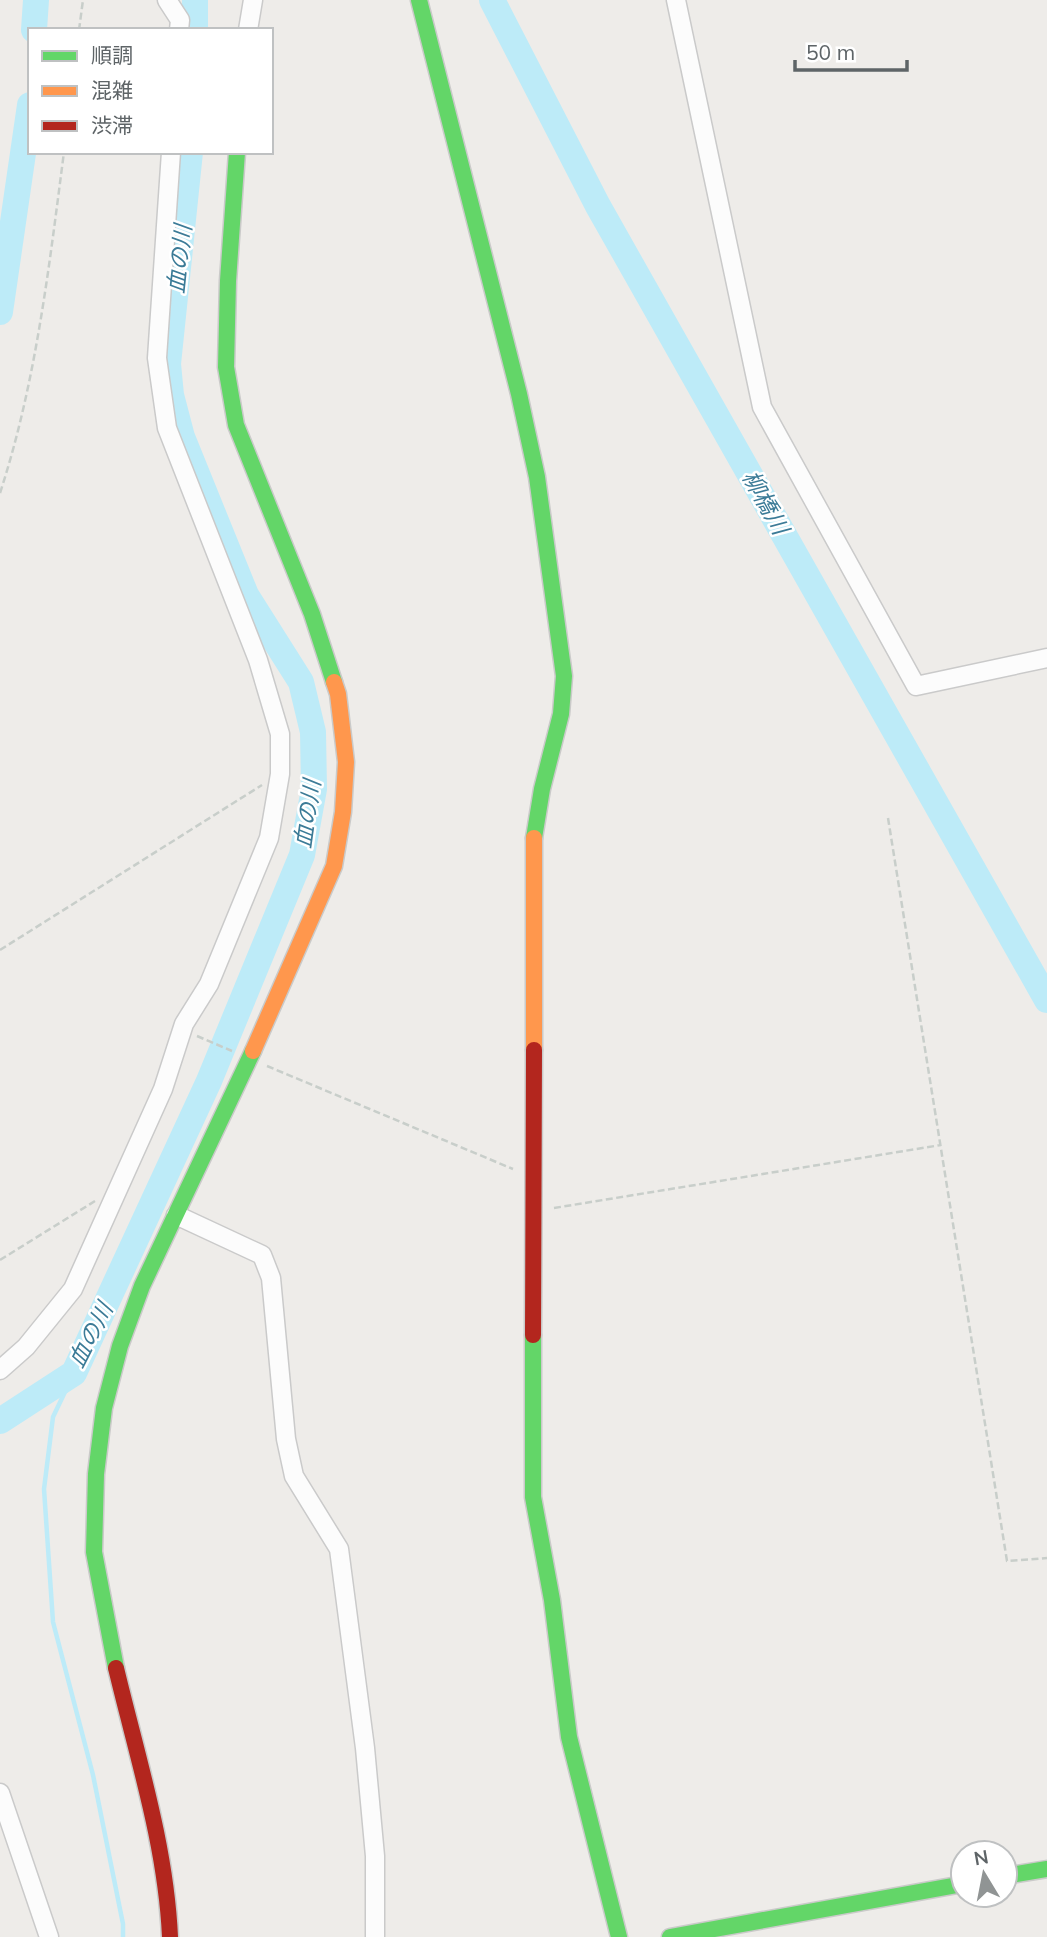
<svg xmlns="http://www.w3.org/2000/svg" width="1047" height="1937" viewBox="0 0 1047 1937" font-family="Mulish,'Noto Sans JP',sans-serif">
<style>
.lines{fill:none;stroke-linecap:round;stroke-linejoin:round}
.stream{stroke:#bdebf8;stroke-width:4.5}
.river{stroke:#bdebf8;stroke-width:26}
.street-casing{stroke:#cacaca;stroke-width:21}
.fast-casing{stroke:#cacac9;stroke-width:19}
.slow-casing{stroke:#cacac9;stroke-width:19}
.jam-casing{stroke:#cacac9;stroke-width:19}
.path{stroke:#c8ceca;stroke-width:2.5;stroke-dasharray:7 3.5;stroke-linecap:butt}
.street{stroke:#fcfcfc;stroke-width:18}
.fast{stroke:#63d668;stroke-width:16}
.slow{stroke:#ff974d;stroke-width:16}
.jam{stroke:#b3261e;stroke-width:16}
.labels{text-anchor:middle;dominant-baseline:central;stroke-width:5;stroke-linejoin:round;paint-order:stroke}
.water-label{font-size:23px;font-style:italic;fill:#3b7b97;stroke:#fff}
</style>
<rect width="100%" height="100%" fill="#eeece9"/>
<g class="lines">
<!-- stream -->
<path class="stream" d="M74,1373L53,1417L44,1489L53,1622L93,1775L123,1924V1937"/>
<!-- river -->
<path class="river" d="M492,0L598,206L1047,1000
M34,30L36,0
M195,30V0
M0,312L30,105
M0,1421L74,1373L209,1081L302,855L314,789L313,732L301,682L246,595L182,437L171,395L168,364L190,152"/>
<defs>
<path id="street" d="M167,0L180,20L179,30
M676,0L762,407L916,686L1047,658
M248,30L253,0
M176,1215L262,1255L271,1278L286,1439L294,1476L339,1549L365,1748L375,1856V1937
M0,1370L26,1347L73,1289L163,1089L184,1024L209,984L269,838L280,774V734L258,660L167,428L157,358L171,152
M0,1793L49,1937"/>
<path id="fast" d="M419,0L519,394L537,477L564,676L561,714L542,789L534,838
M237,152L228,281L226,367L236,425L312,614L334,682
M533,1335V1497L552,1600L569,1737L619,1937
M116,1668L94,1552L96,1474L104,1408L120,1346L142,1286L253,1051
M1005,1876L1047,1869
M670,1937L963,1884"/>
<path id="slow" d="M534,1050V838
M253,1051L334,866L343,812L346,762L338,694L334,682"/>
<path id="jam" d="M533,1335L534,1050
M116,1668C137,1756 166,1846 170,1937"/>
</defs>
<!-- street casing -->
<use href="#street" class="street-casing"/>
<!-- fast casing -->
<use href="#fast" class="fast-casing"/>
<!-- slow casing -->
<use href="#slow" class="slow-casing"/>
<!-- jam casing -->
<use href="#jam" class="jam-casing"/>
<!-- path -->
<path class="path" d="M79,30L83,0
M0,493C36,383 49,267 64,152
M888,818L1007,1561L1047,1558
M0,950L262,785
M197,1036L232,1051
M267,1066L513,1169
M554,1208L941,1145
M0,1260L95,1201"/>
<!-- street -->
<use href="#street" class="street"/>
<!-- fast -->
<use href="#fast" class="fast"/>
<!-- slow -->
<use href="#slow" class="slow"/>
<!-- jam -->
<use href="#jam" class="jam"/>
</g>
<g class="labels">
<!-- water labels -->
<g class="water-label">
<text transform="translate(179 259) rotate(-84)">血の川</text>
<text transform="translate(766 502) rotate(61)">柳橋川</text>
<text transform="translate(307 814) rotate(-82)">血の川</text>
<text transform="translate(90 1335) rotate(-63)">血の川</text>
</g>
</g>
<!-- legend -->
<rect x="28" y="28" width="245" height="126" fill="#ffffff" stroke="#bfc1c2" stroke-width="2"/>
<rect x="42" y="51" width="35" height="10" fill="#63d668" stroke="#bfc1c2" stroke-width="2"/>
<text x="91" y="63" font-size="21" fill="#5e6467">順調</text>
<rect x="42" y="86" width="35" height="10" fill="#ff974d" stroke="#bfc1c2" stroke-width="2"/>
<text x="91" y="98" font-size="21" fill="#5e6467">混雑</text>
<rect x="42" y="121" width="35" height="10" fill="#b3261e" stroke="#bfc1c2" stroke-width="2"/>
<text x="91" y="133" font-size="21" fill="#5e6467">渋滞</text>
<!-- north arrow -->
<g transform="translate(984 1874) rotate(350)"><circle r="33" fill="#ffffff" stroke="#bfc1c2" stroke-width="2"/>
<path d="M0-5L12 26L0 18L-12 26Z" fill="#909494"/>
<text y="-10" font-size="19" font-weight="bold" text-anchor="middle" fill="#5e6467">N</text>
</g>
<!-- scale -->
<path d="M795 60v10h112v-10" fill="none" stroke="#5e6467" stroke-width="3.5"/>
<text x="806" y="60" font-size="21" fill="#5e6467" stroke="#ffffff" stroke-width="5" paint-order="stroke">50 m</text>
</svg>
